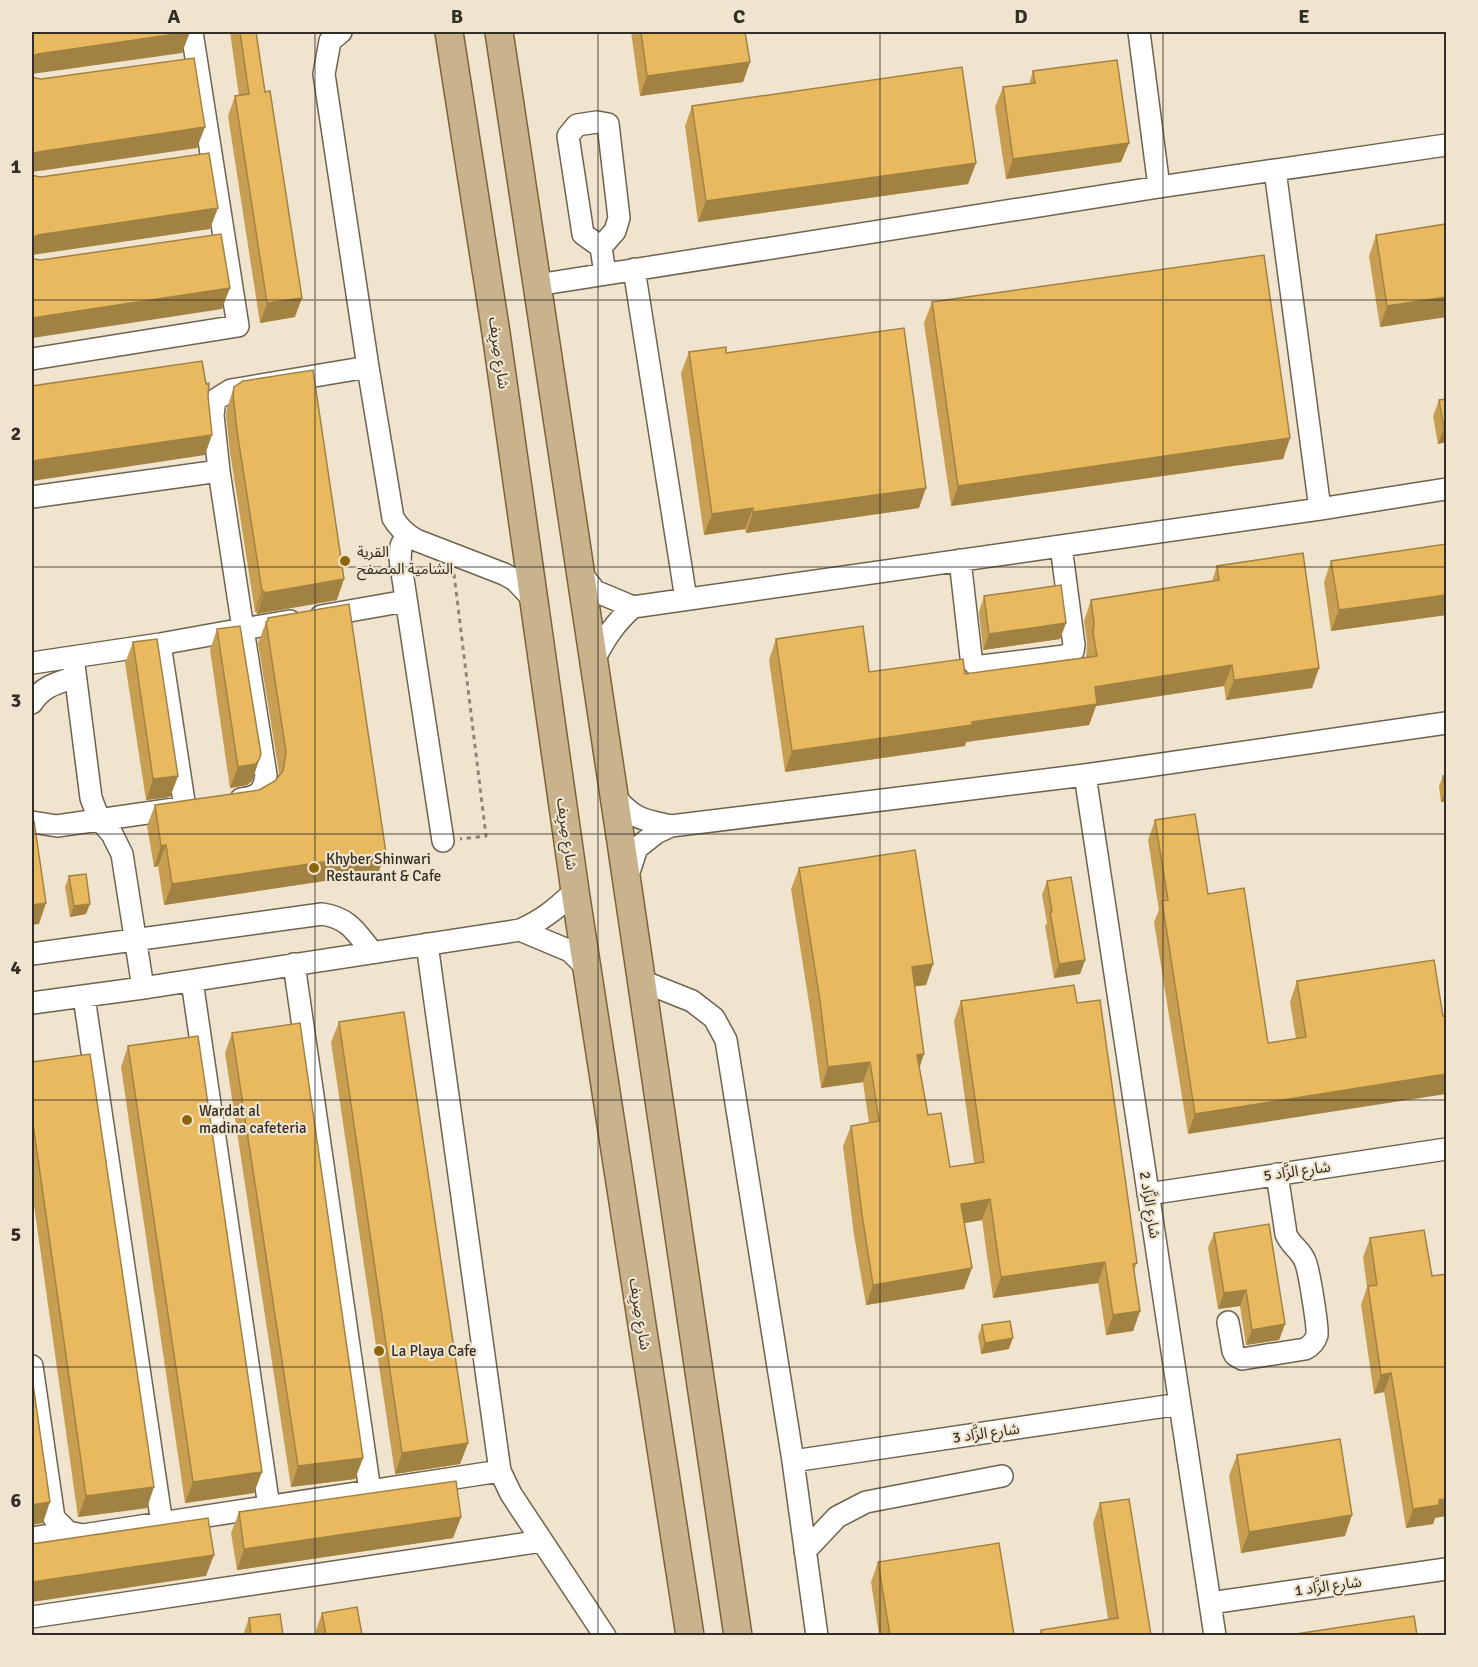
<svg xmlns="http://www.w3.org/2000/svg" width="1478" height="1667" viewBox="0 0 1478 1667" font-family="Signika,'Noto Sans Arabic',sans-serif">
<style>
.lines{fill:none;stroke-linecap:round;stroke-linejoin:round}
.minor-casing{stroke:#6e6350;stroke-width:24}
.major-casing{stroke:#7b6437;stroke-width:30}
.path{stroke:#8f8677;stroke-width:3;stroke-dasharray:4.5 4.5;stroke-linecap:butt}
.minor{stroke:#fff;stroke-width:21}
.major{stroke:#c8b38d;stroke-width:27}
.wall{fill:#c89f52}
.shaded-wall{fill:#a28242}
.building{fill:#e8b95f;stroke:#a28242;stroke-width:1.5}
.grid{fill:none;stroke:#322d25;stroke-width:1.5;stroke-opacity:0.55}
.poi-dot{fill:#8d6608;stroke:#f0e4ce;stroke-width:2}
.labels{text-anchor:middle;dominant-baseline:central;stroke-width:4.5;stroke-linejoin:round;paint-order:stroke}
.street-label{font-size:15px;fill:#322d25;stroke:#f0e4ce}
.poi-label{font-size:15px;fill:#322d25;stroke:#f0e4ce;text-anchor:start}
.neatline{fill:none;stroke:#322d25;stroke-width:2}
.grid-label{font-size:20px;text-anchor:middle;font-weight:bold;fill:#322d25}
</style>
<rect width="100%" height="100%" fill="#f0e4ce"/>
<g class="lines">
<defs>
<path id="minor" d="M341,32L330,41L324,74L368,367L393,518C399,528 405,534 416,540L504,574L515,580L533,599
M1139,32L1159,187
M1275,170L1320,509
M601,247L615,231L619,218L608,124L597,122L577,125L568,136L583,234L601,247L605,274
M634,269L686,599
M537,285L1159,187L1446,145
M32,359L238,326L192,32
M32,497L219,471
M406,535L401,546L400,559L443,841
M960,560L971,657C972,663 976,666 982,666L1065,656L1073,651L1074,645L1061,546
M580,572L595,591L633,607L1320,509L1446,489
M321,616L406,601
M290,621L243,629L219,471L213,415L215,400L231,390L368,367
M160,644L185,808
M73,657L91,798L99,819L112,834L122,854L143,988
M594,660C605,638 615,623 633,607
M32,663L160,644L243,629L266,775C264,792 258,797 241,799
M32,703C42,686 58,683 75,677
M1085,775L1215,1636
M614,796C633,819 643,820 671,826
M32,822L57,826L181,808
M627,878L637,848L656,833L671,826L1085,775L1446,723
M520,930L570,951L587,968
M427,944L500,1471L511,1494L605,1636
M32,954L322,914C349,918 356,932 372,952
M294,964L370,1491
M192,981L269,1507
M642,981L692,1001L714,1018L726,1040L793,1461L817,1636
M84,997L162,1524
M32,1003L143,988L520,930C543,920 557,908 575,891
M1148,1194L1446,1149
M1228,1322L1233,1351L1235,1355L1242,1359L1305,1349C1311,1346 1315,1342 1317,1335C1318,1327 1309,1269 1305,1261C1301,1250 1290,1245 1286,1234L1277,1174
M32,1366L54,1518L68,1532L83,1535L500,1471
M793,1461L1180,1404
M32,1538L68,1532
M805,1551L837,1517L866,1502L1002,1476
M1210,1603L1446,1569
M32,1617L542,1541"/>
<path id="major" d="M449,32L496,333L575,891L690,1636
M499,32L621,842L738,1636"/>
</defs>
<!-- minor casing -->
<use href="#minor" class="minor-casing"/>
<!-- major casing -->
<use href="#major" class="major-casing"/>
<!-- path -->
<path class="path" d="M454,574L486,836L460,839"/>
<!-- minor -->
<use href="#minor" class="minor"/>
<!-- major -->
<use href="#major" class="major"/>
</g>
<!-- wall -->
<path class="wall" d="M230,32H256L295,317L260,323L228,116L235,96H239Z
M631,32H745L750,62L743,82L640,96Z
M1033,71L1129,143L1121,162L1006,179L995,107L1003,87L1029,84Z
M692,106L976,163L968,184L698,222L685,126Z
M1446,224V317L1380,327L1369,256L1376,235Z
M932,302L1290,438L1283,459L951,506L924,323Z
M689,352L726,353L919,508L746,533L745,529L704,535L681,373Z
M234,387L337,600L257,614L256,612H255L230,452L226,415L227,408Z
M1439,400L1446,442L1438,444L1433,416Z
M1446,544V615L1331,631L1324,582L1331,561Z
M1217,566L1319,668L1312,688L1226,700L1224,686L1096,706L1089,725L966,742L965,746L785,772L769,660L776,639L869,672L965,674L1086,657L1087,643L1084,621L1091,600L1212,581Z
M984,596L1066,623L1060,639L983,650L979,612Z
M268,618L386,853L378,873L164,905L158,866L154,867L147,826L155,805L259,790L275,781L278,777L279,773L258,643L266,622H267Z
M217,629L259,760L252,781L247,785L230,788L210,650Z
M133,642L178,776L170,797L146,800L125,663Z
M1446,775V801L1441,802L1439,786L1443,776Z
M1155,820L1208,894L1268,1043L1296,1039L1290,1002L1297,981L1434,960L1188,1134L1154,922L1159,910L1148,840Z
M799,868L933,964L926,985L914,986L919,1067L928,1115L950,1167L974,1163L954,1021L961,1001L1077,1003L1137,1263L1134,1271L1140,1311L1133,1331L1106,1335L1098,1283L993,1298L982,1220L964,1223L972,1268L964,1289L866,1305L854,1235L843,1146L851,1126L869,1123L863,1082L821,1088L812,1022L791,889Z
M69,876L86,914L70,917L65,887Z
M1047,881L1085,960L1080,974L1054,978L1045,926L1047,923L1042,895Z
M339,1022L468,1443L460,1464L395,1474L331,1042Z
M232,1033L363,1458L355,1479L291,1487L225,1053Z
M128,1046L254,1493L185,1503L121,1067Z
M32,1062L147,1508L78,1517L32,1191Z
M1214,1233L1285,1324L1279,1340L1246,1345L1240,1306L1218,1309L1208,1248Z
M1370,1238L1435,1518L1433,1524L1406,1528L1384,1392L1374,1394L1361,1305L1367,1287L1363,1257Z
M982,1325L1009,1349L981,1354L978,1336Z
M1237,1455L1345,1536L1241,1553L1229,1476Z
M1100,1503L1151,1635H1039L1041,1630L1108,1619L1093,1523Z
M239,1512L461,1517L453,1538L237,1570L231,1533Z
M878,1562L1014,1635H879L871,1582Z
M322,1613L362,1635H315V1633Z
M249,1618L283,1635H243Z"/>
<!-- shaded-wall -->
<path class="shaded-wall" d="M190,32L182,53L32,74V56L38,54Z
M750,62L743,82L640,96L647,76Z
M205,127L197,148L32,172V154L38,152Z
M1129,143L1121,162L1006,179L1013,159Z
M976,163L968,184L698,222L706,201Z
M218,208L210,229L32,255V238L38,235Z
M230,288L222,309L32,338V318Z
M1446,297V317L1380,327L1387,306Z
M302,298L295,317L260,323L267,303Z
M1446,427V442L1438,444L1444,428Z
M212,435L205,455L32,481V461Z
M1290,438L1283,459L951,506L958,486Z
M926,488L919,508L746,533L753,512Z
M753,508L745,529L704,535L712,514Z
M344,579L337,600L257,614L264,593Z
M262,591H264L256,612H255Z
M1446,595V615L1331,631L1339,610Z
M1066,623L1060,639L983,650L989,634Z
M1232,665L1224,686L1096,706L1089,725L966,742L965,746L785,772L792,751L972,722L1095,687Z
M1319,668L1312,688L1226,700L1234,680Z
M259,760L252,781L247,785L230,788L238,767Z
M178,776L170,797L146,800L153,779Z
M1445,791H1446V801L1441,802Z
M166,845L158,866L154,867L161,846Z
M386,853L378,873L164,905L172,884Z
M46,903L39,924L32,925V905Z
M90,904L86,914L70,917L74,906Z
M1085,960L1080,974L1054,978L1059,964Z
M933,964L926,985L904,988L912,967Z
M924,1054L917,1075V1055Z
M870,1062L863,1082L821,1088L828,1067Z
M1446,1074V1094L1188,1134L1195,1114Z
M990,1199L982,1220L954,1225L961,1204Z
M1105,1262L1098,1283L993,1298L1001,1277Z
M972,1268L964,1289L866,1305L873,1285Z
M1246,1290L1240,1306L1218,1309L1224,1293Z
M1140,1311L1133,1331L1106,1335L1113,1315Z
M1285,1324L1279,1340L1246,1345L1252,1330Z
M1013,1338L1009,1349L981,1354L985,1343Z
M1391,1373L1384,1392L1374,1394L1381,1375Z
M468,1443L460,1464L395,1474L402,1453Z
M363,1458L355,1479L291,1487L298,1466Z
M262,1472L254,1493L185,1503L193,1482Z
M154,1487L147,1508L78,1517L86,1496Z
M1446,1499V1516L1435,1518L1433,1524L1406,1528L1413,1509L1439,1500Z
M50,1502L43,1523L32,1525V1505Z
M1352,1515L1345,1536L1241,1553L1249,1532Z
M461,1517L453,1538L237,1570L244,1549Z
M214,1555L206,1576L32,1602V1582Z"/>
<!-- building -->
<path class="building" d="M32,32H190L38,54L32,56Z
M240,32H256L265,92L270,91L302,298L267,303L235,96L249,94Z
M641,32H745L750,62L647,76Z
M194,58L205,127L38,152L32,154V76L35,78L41,79Z
M1117,60L1129,143L1013,159L1003,87L1035,83L1033,71Z
M962,67L976,163L706,201L692,106Z
M209,153L218,208L38,235L32,238V174L35,176L41,177Z
M1446,224V297L1387,306L1376,235Z
M221,234L230,288L32,318V257L34,259L41,260Z
M1264,255L1290,438L958,486L932,302Z
M904,328L926,488L753,512V508L712,514L689,352L726,347V353Z
M202,361L206,384L209,383L208,396L212,435L32,461V386Z
M313,370L344,579L264,593V591H262L237,431L233,394L234,387L243,381Z
M1446,399V427L1444,428L1439,400Z
M1446,544V595L1339,610L1331,561Z
M1303,553L1319,668L1234,680L1232,665L1095,687L1097,704L972,722V725L792,751L776,639L863,626L869,672L963,659L965,674L1097,656L1093,633L1094,623L1091,600L1219,580L1217,566Z
M1061,585L1066,623L989,634L984,596Z
M349,604L386,853L172,884L166,845L161,846L155,805L259,790L275,781L283,771L286,752L266,622L268,621V618Z
M240,626L261,754L259,760L255,764L238,767L217,629Z
M157,639L178,776L153,779L133,642Z
M1446,775V791H1445L1443,776Z
M1195,814L1208,894L1244,888L1268,1043L1306,1037L1297,981L1434,960L1443,1016L1446,1015V1074L1195,1114L1162,901L1168,900L1155,820Z
M32,821H34L46,903L32,905Z
M915,850L933,964L912,967L924,1054L917,1055L928,1115L941,1113L950,1167L984,1162L961,1001L1074,985L1077,1003L1100,1000L1137,1263L1133,1264L1140,1311L1113,1315L1105,1262L1001,1277L990,1199L961,1204L972,1268L873,1285L862,1215L851,1126L879,1121L870,1062L828,1067L820,1001L799,868Z
M86,874L90,904L74,906L69,876Z
M1071,877L1085,960L1059,964L1050,912H1052L1047,881Z
M404,1012L468,1443L402,1453L339,1022Z
M300,1023L363,1458L298,1466L232,1033Z
M198,1036L262,1472L193,1482L128,1046Z
M90,1054L154,1487L86,1496L32,1117V1062Z
M1269,1224L1285,1324L1252,1330L1246,1290L1224,1293L1214,1233Z
M1424,1230L1432,1276L1446,1274V1499L1439,1500V1505L1413,1509L1391,1373L1381,1375L1368,1286L1377,1285L1370,1238Z
M1010,1321L1013,1338L985,1343L982,1325Z
M32,1377L50,1502L32,1505Z
M1340,1439L1352,1515L1249,1532L1237,1455Z
M456,1481L461,1517L244,1549L239,1512Z
M1129,1499L1151,1635H1042L1041,1630L1118,1618L1100,1503Z
M208,1518L214,1555L32,1582V1544Z
M999,1543L1014,1635H890L878,1562Z
M357,1607L362,1635H326L322,1613Z
M280,1614L283,1635H251L249,1618Z
M1414,1616L1417,1635H1289Z"/>
<!-- grid -->
<path class="grid" d="M315,32V1636M598,32V1636M880,32V1636M1163,32V1636M32,300H1446M32,567H1446M32,834H1446M32,1100H1446M32,1367H1446"/>
<!-- markers -->
<g class="poi-dot">
<circle cx="345" cy="561" r="6"/>
<circle cx="314" cy="868" r="6"/>
<circle cx="187" cy="1120" r="6"/>
<circle cx="379" cy="1351" r="6"/>
</g>
<g class="labels">
<!-- street labels -->
<g class="street-label">
<text transform="translate(499 353) rotate(82)">شارع صِرِيف</text>
<text transform="translate(567 834) rotate(82)">شارع صِرِيف</text>
<text transform="translate(1297 1171) rotate(-8)">شارع الزَّاد 5</text>
<text transform="translate(1150 1205) rotate(81)">شارع الزَّاد 2</text>
<text transform="translate(640 1314) rotate(81)">شارع صِرِيف</text>
<text transform="translate(986 1433) rotate(-8)">شارع الزَّاد 3</text>
<text transform="translate(1328 1586) rotate(-8)">شارع الزَّاد 1</text>
</g>
<!-- poi labels -->
<g class="poi-label">
<text x="357" y="552">القرية<tspan x="357" dy="17">الشامية المصفح</tspan></text>
<text x="326" y="859">Khyber Shinwari<tspan x="326" dy="17">Restaurant &amp; Cafe</tspan></text>
<text x="199" y="1111">Wardat al<tspan x="199" dy="17">madina cafeteria</tspan></text>
<text x="391" y="1351">La Playa Cafe</text>
</g>
</g>
<!-- border -->
<rect width="1478" height="1667" fill="none" stroke="#f0e4ce" stroke-width="66"/>
<rect x="33" y="33" width="1412" height="1601" class="neatline"/>
<g class="grid-label">
<text x="174" y="23">A</text>
<text x="457" y="23">B</text>
<text x="739" y="23">C</text>
<text x="1021" y="23">D</text>
<text x="1304" y="23">E</text>
<text x="16" y="173">1</text>
<text x="16" y="440">2</text>
<text x="16" y="707">3</text>
<text x="16" y="974">4</text>
<text x="16" y="1241">5</text>
<text x="16" y="1507">6</text>
</g>
</svg>
